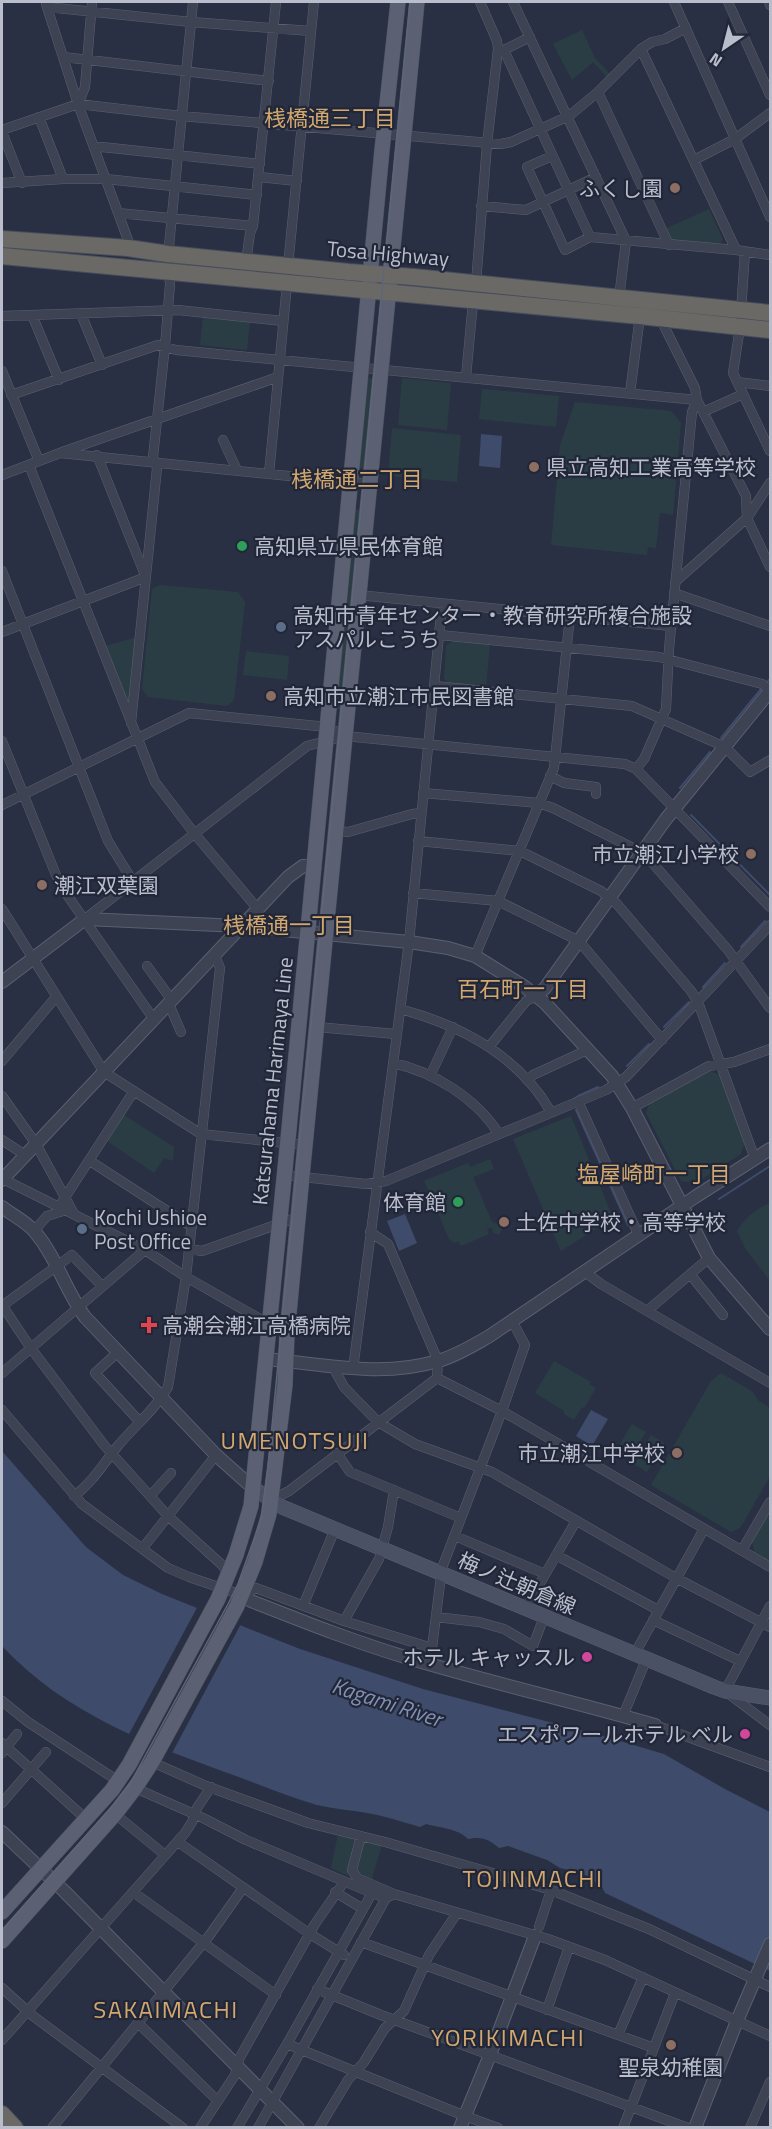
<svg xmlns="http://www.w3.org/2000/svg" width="772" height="2129" viewBox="0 0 772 2129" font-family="'Titillium Web','Noto Sans JP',sans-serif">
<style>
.green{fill:#2b3d44}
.water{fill:#3f4b6b}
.pier{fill:#293043}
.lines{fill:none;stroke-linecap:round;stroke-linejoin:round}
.stream{stroke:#3f4b6b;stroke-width:2}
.minor-casing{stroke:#5b6070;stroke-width:10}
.tertiary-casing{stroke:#5b6070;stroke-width:14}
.secondary-casing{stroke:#5b6070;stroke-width:15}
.primary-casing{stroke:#464b5c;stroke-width:16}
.trunk-casing{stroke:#474d5d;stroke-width:18}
.minor{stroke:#3d4352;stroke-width:9}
.tertiary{stroke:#3d4352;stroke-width:12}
.secondary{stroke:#4b5165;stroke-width:14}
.primary{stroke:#5b6172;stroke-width:15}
.trunk{stroke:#6a6966;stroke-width:16}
.tram{stroke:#5f6679;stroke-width:1.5}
.education-dot{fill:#8d6e63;stroke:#212738;stroke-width:2}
.leisure-dot{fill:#2e9e5b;stroke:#212738;stroke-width:2}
.service-dot{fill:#5c6f8a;stroke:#212738;stroke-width:2}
.health-dot{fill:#e0444e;stroke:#212738;stroke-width:2}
.hotel-dot{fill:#d1479c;stroke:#212738;stroke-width:2}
.labels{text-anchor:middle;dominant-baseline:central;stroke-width:4.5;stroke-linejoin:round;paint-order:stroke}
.poi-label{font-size:21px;fill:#babecc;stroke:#212738;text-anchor:start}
.street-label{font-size:21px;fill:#babecc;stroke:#212738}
.neighbourhood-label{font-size:22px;fill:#d2a86f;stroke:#212738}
.water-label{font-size:22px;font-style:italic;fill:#8390b2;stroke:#212738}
.quarter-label{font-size:24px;letter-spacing:1.5px;fill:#d2a86f;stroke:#212738}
</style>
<rect width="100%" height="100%" fill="#293043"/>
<!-- green -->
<path class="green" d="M582,30L595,58L610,74L607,77L593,62L572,80L553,44Z
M709,209L723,240L719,244L674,242L669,239L665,229Z
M203,316L250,321L247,350L200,345Z
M367,378L375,379L366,469L359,468Z
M402,378L451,383L447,430L398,425Z
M482,389L559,396L556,427L479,419Z
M575,402L671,411L681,423L673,515L660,513L656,548L648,547L647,555L551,545L560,445Z
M392,428L461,435L457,482L388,476Z
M355,509L362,510L343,710L336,709Z
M160,585L238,592L245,602L234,700L227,706L148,697L142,689L152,589Z
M137,637L129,704L106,646Z
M454,640L490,644L486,688L451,684L444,679L446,646Z
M246,651L289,656L287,680L243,675Z
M710,1071L721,1075L745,1143L741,1154L696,1183L681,1181L646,1113L649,1104Z
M124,1115L174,1147L173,1161L164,1158L154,1173L107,1141Z
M571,1116L613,1218L561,1251L513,1139Z
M490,1159L494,1169L473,1177L492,1222L503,1226L499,1235L492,1232L493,1229L490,1228L487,1229L489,1234L461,1246L458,1241L454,1243L449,1239L424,1181L468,1163L470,1167Z
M770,1203V1281L745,1248L737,1231C746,1217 756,1209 770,1203Z
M554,1361L591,1382L589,1384L596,1388L584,1408L582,1407L574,1420L564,1414V1411L535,1393Z
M721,1373L753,1392L758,1400L770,1408V1476L741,1527L731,1532L651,1485L711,1381Z
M632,1424L646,1432L629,1460L615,1452Z
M651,1435L664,1443L647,1472L634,1464Z
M770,1510V1562L754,1552L752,1541Z
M338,1834L358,1839L348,1876L331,1868Z
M363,1840L382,1844L372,1879L358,1875L357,1872Z"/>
<!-- water -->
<path class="water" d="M481,434L502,436L500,468L479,466Z
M405,1214L417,1243L399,1251L387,1221Z
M591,1410L608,1419L592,1446L576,1436Z
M2,1451L86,1547L123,1575L162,1594L300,1649L423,1689L603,1736L664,1754L725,1789L770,1812V1971L605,1893L602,1887L582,1873L560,1868L547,1860L508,1846L499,1848C489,1839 482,1836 468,1839C457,1828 440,1828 426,1824L420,1827C403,1822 385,1816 367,1813C351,1810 334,1809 317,1805C289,1797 263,1786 236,1776C150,1745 65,1714 2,1646Z"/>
<!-- pier -->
<path class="pier" d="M199,1604L242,1622L171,1755L128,1736Z"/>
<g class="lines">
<!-- stream -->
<path class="stream" d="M768,681L770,679
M721,738L761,689
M680,788L710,752
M691,815L770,895
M741,947L765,921
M703,987L725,963
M664,1027L689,1002
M627,1066L649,1044
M578,1096L598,1087
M576,1110L628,1225
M719,1199L770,1166
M704,1236L715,1257"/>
<defs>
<path id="minor" d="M513,2L626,241L619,298
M674,2L770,217
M728,2L770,95
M769,2L770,5
M46,4L78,104L128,240V248
M47,7L191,22L311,31
M641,49L736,250
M500,50H504L530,37
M504,50L590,237
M63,57L269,81
M598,92L669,245
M78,104L85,87L92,2
M39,117L63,179
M2,130L78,104L181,116L501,144L511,142L569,116L598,92L641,49L652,42L665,39L686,28
M2,132L22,183
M95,148L102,147L260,164
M552,156L527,167L565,250L590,237L736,250L770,255
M694,160L735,139L770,113
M259,177L297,181
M2,183L63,179H106L257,195
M481,206L526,210L596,177
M118,213L253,226
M745,251L740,327L733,373L770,451
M168,256L193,2
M246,262L250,233L253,226L276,2
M288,266L314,2
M476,283L487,144L498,49L497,41L480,2
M81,314L102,365
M32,315L59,380
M2,316L178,310L283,321
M660,318L695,388L697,400L746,496L747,518L770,567
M2,371L39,461
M466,377L473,302
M737,382L770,386
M630,393L640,316
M11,395L158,345L176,350L697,400
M703,412L743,394
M223,440L237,470
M62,452L278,377
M97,455L145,575
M29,465L155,782L194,833L257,908
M269,474L287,284
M2,475L60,453L369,484
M2,571L108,841L132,880
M675,582L747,518L770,483
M674,593L770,626
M358,595L671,626
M2,632L146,577
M440,635L659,657L762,684L770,690
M435,686L632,706L725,747L750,772L770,760
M131,723L157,468L153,457L165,346L170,284L169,270
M2,741L56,875L65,892L153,1018
M636,769L644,759L666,709L669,649L692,412L697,400
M550,776L564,783L596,787V794
M423,793L539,803L553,808L633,848L650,860L728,950L770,1008
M2,805L189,713L327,727L345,736
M336,831L348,832L412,814L421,813
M418,841L520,851L601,891L617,904L691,991L698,1002L755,1159
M413,893L498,901L579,941L662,1040
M2,909L104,1072L201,1134L305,1145
M85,919L307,746L345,736L625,764L636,769L770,907
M475,956L554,768L570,616
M147,966L171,999
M167,1004L171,1009L181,1032
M400,1009C460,1025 519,1056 551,1112
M317,1027L396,1034
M489,1047L526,1001L536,996
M2,1061L56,997
M393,1063C434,1072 476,1098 499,1134
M430,1076L453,1027
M527,1080L533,1075L587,1050
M2,1096L36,1144L74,1214
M578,1101L639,1236
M632,1108L709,1066L734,1062L770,1049
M2,1140L25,1155
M90,1161L192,1227
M285,1175L366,1184L386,1181L606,1090L626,1077L770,925
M3,1179L145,1250L186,1277L269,1324
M62,1202L134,1091
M34,1231L47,1216L66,1210
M189,1249L202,1251L298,1217
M585,1272L601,1284L770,1383
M690,1274L723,1315
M2,1305L30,1347L104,1445L168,1516L221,1564L229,1574
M2,1306L72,1255L102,1286
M647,1311L709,1258
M118,1352L95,1373L140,1422
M333,1367L344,1387L378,1422L415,1444L492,1472L676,1578L770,1627
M353,1369L409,942L442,604
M2,1373L145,1250
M437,1378L502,1411L770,1567
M2,1410L82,1504L168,1568L189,1577L242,1595L256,1588L344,1621L432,1648L442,1568L502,1411L525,1345L512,1321
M337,1453L350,1472L461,1518
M74,1496C92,1483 103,1464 117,1447C134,1426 155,1410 168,1387L186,1277L220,968L214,954
M150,1496L171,1473
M271,1500L289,1491L437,1378L438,1361L388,1244L370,1232
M455,1536L545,1574
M142,1549L216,1455
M742,1550L770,1502
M556,1555L658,1610
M303,1606L335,1529
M770,1606L725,1691L770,1725
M525,1609L576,1521
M436,1617L479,1622L504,1629L533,1646L544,1617
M653,1620L740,1661
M344,1621L379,1559L388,1527L394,1490
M634,1655L704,1529
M2,1701L28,1722L118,1781
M623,1716L646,1660
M655,1725L770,1767
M2,1743L86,1819
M2,1753L17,1734
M152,1762L206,1786L308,1823L385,1842L551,1890L649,1929L770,1987
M135,1788L203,1818L246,1840L372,1893L386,1898L394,1894L548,1939L605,1960L770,2036
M2,1803L46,1752
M115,1814L165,1855
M361,1836L352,1870L357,1878L394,1894
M178,1842L310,1934L344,1955
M133,1892L276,1995
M335,1892L363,1909
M539,1927L551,1890
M361,1942L654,2048
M2,1988L33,2016L183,2128
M317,1989L381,2015L688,2128
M547,2010L569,1947
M138,2023L218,2101
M618,2035L643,1977
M2,2040L185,1833L192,1822L197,1808L211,1787
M287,2044L465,2116L498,2128
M52,2128L209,1936L243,1888
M200,2128L235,2075L239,2059L315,1924L344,1882
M237,2128L287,2044L372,1893
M258,2128L386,1898
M319,2128L348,2080L364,2062L385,2028L404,2011L429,1955L457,1913
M623,2128L675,1993
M750,2128L770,2082"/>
<path id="tertiary" d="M2,982L85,919L240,926L409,942L448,948L475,956L525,987L545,1003L612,1076L632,1108L709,1258L770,1329
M536,996L545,988L666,819L770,691
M2,1180L288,877L303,866L315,867
M2,1207C12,1215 27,1222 35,1232C57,1258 65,1290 85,1317L216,1455L253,1488
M266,1359C324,1364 380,1378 438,1361C456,1356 472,1346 488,1337L695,1197L770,1149
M242,1595L251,1601C302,1621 352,1641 405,1657C487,1682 572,1701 655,1725
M2,1832L64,1891L298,2128
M460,2128L490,2055L535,1936
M695,2128L737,2021L770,1944"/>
<path id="secondary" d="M253,1488L282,1507L714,1687L725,1691L770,1698"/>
<path id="primary" d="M2,1912L112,1790L129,1765L218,1599L236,1555L251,1506L289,1129L382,150L398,2
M2,1941L115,1814L135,1788L152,1762L237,1606L255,1562L269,1514L285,1385L287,1334L302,1176L417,2"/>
<path id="trunk" d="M2,239L128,248L168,254L349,272L414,277L770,313
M2,256L640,316L770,330
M2,2114L15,2128"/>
</defs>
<!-- minor casing -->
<use href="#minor" class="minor-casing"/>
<!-- tertiary casing -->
<use href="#tertiary" class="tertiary-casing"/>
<!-- secondary casing -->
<use href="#secondary" class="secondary-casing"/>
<!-- primary casing -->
<use href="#primary" class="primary-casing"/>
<!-- trunk casing -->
<use href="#trunk" class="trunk-casing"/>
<!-- minor -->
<use href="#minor" class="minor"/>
<!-- tertiary -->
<use href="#tertiary" class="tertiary"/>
<!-- secondary -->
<use href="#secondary" class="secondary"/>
<!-- primary -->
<use href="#primary" class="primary"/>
<!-- trunk -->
<use href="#trunk" class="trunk"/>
<!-- tram -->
<path class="tram" d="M2,1930L114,1804L132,1780L228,1604L238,1584L261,1519L268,1467L410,2
M2,2126L3,2128"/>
</g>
<!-- markers -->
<g class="education-dot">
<circle cx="675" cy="188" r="6"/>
<circle cx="534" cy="467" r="6"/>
<circle cx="271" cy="696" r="6"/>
<circle cx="751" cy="854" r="6"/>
<circle cx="42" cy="885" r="6"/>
<circle cx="504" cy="1222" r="6"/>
<circle cx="677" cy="1453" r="6"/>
<circle cx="671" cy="2045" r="6"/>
</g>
<g class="leisure-dot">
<circle cx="242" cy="546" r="6"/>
<circle cx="458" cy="1202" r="6"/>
</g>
<g class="service-dot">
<circle cx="281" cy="627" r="6"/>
<circle cx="82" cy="1229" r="6"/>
</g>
<path class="health-dot" d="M146 1316h6v6h6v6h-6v6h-6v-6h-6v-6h6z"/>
<g class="hotel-dot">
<circle cx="587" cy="1657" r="6"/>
<circle cx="745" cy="1734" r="6"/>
</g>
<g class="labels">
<!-- poi labels -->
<g class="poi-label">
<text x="663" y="188" text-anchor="end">ふくし園</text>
<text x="546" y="467">県立高知工業高等学校</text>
<text x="254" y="546">高知県立県民体育館</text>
<text x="293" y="615">高知市青年センター・教育研究所複合施設<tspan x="293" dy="24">アスパルこうち</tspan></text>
<text x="283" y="696">高知市立潮江市民図書館</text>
<text x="739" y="854" text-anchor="end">市立潮江小学校</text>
<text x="54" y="885">潮江双葉園</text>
<text x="446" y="1202" text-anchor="end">体育館</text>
<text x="94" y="1217">Kochi Ushioe<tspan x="94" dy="24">Post Office</tspan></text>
<text x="516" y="1222">土佐中学校・高等学校</text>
<text x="162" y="1325">高潮会潮江高橋病院</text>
<text x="665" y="1453" text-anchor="end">市立潮江中学校</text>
<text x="575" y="1657" text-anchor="end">ホテル キャッスル</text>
<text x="733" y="1734" text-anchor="end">エスポワールホテル ベル</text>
<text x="671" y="2067" text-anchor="middle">聖泉幼稚園</text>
</g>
<!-- street labels -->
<g class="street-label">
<text transform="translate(388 253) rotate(5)">Tosa Highway</text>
<text transform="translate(272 1081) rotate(-84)">Katsurahama Harimaya Line</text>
<text transform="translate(517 1583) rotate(23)">梅ノ辻朝倉線</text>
</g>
<!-- neighbourhood labels -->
<g class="neighbourhood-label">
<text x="330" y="118">桟橋通三丁目</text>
<text x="357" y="479">桟橋通二丁目</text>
<text x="289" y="925">桟橋通一丁目</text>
<text x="523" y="989">百石町一丁目</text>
<text x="654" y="1174">塩屋崎町一丁目</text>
</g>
<!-- water labels -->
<g class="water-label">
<text transform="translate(387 1702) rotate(18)">Kagami River</text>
</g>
<!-- quarter labels -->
<g class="quarter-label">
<text x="295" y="1440">UMENOTSUJI</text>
<text x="533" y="1878">TOJINMACHI</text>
<text x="166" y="2009">SAKAIMACHI</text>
<text x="508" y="2037">YORIKIMACHI</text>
</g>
</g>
<!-- border -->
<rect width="772" height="2129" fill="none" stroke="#babecc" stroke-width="6"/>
<!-- north arrow -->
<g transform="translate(724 48) rotate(215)" stroke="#212738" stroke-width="4.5" paint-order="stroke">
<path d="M0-4.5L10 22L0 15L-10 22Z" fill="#babecc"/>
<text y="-9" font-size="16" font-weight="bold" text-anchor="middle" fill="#babecc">N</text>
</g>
</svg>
